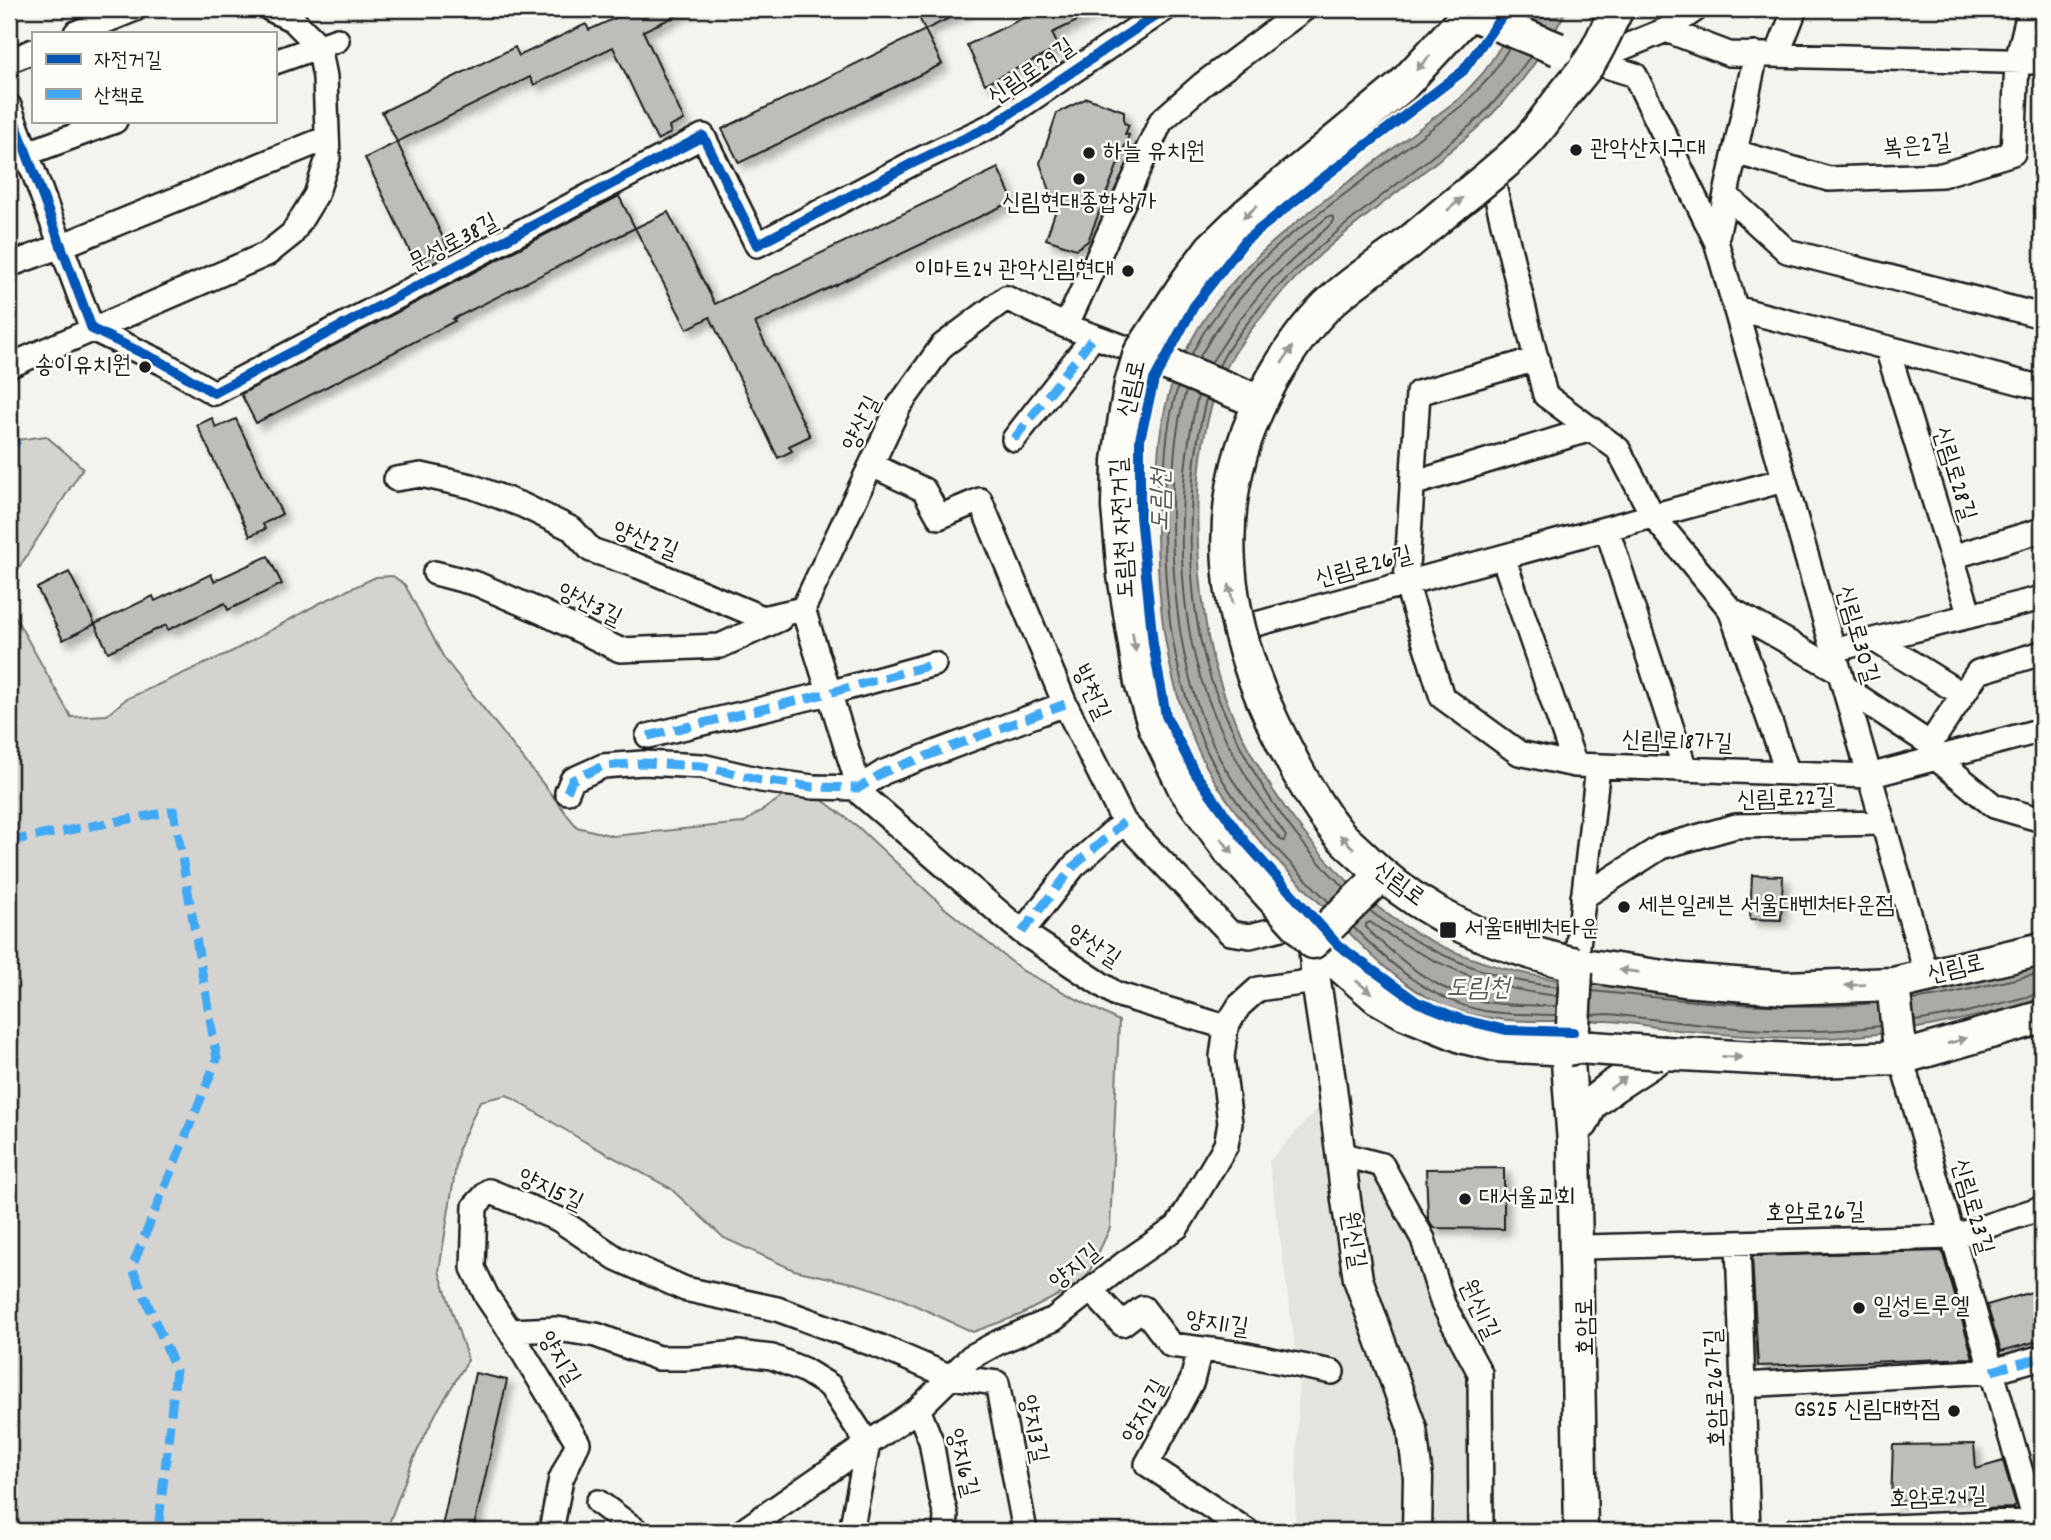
<svg xmlns="http://www.w3.org/2000/svg" width="2051" height="1540" viewBox="0 0 2051 1540" font-family="Dekko,'Poor Story',sans-serif">
<style>
.built{fill:#e4e3de}
.green{fill:#d4d3cf;stroke:#787876;stroke-width:2}
.water{fill:#abaaa6;stroke:#72716f;stroke-width:2}
.lines{fill:none;stroke-linecap:round;stroke-linejoin:round}
.shore{stroke:#555553;stroke-width:2}
.building{fill:#bebdba;stroke:#1c1c1c;stroke-width:2;filter:url(#shadow)}
.minor-casing{stroke:#1c1c1c;stroke-width:28}
.tertiary-casing{stroke:#1c1c1c;stroke-width:33}
.secondary-casing{stroke:#1c1c1c;stroke-width:37}
.minor{stroke:#fdfcf7;stroke-width:23}
.tertiary{stroke:#fdfcf7;stroke-width:28}
.secondary{stroke:#fdfcf7;stroke-width:32}
.secondary-bridge-casing{stroke:#1c1c1c;stroke-width:37;stroke-linecap:butt}
.secondary-bridge{stroke:#fdfcf7;stroke-width:32}
.quiet{stroke:#3fa9f5;stroke-width:9;stroke-dasharray:18 9;stroke-linecap:butt}
.cycleway-casing{stroke:#fdfcf7;stroke-width:15}
.cycleway{stroke:#0057b8;stroke-width:10}
.oneway{fill:#989794}
.poi-dot{fill:#1c1c1c;stroke:#fdfcf7;stroke-width:2.5}
.labels{text-anchor:middle;dominant-baseline:central;stroke-width:5;stroke-linejoin:round;paint-order:stroke}
.street-label{font-size:24px;fill:#1c1c1c;stroke:#fdfcf7}
.poi-label{font-size:24px;fill:#1c1c1c;stroke:#fdfcf7;text-anchor:start}
.water-label{font-size:26px;font-style:italic;fill:#5c5c5a;stroke:#fdfcf7}
</style>
<defs>
<filter id="shadow"><feDropShadow dx="6" dy="6" stdDeviation="3.5" flood-color="#0004"/></filter>
</defs>
<rect width="100%" height="100%" fill="#f4f3ee"/>
<filter id="ink" filterUnits="userSpaceOnUse"><feTurbulence type="fractalNoise" baseFrequency=".0143" numOctaves="2"/><feDisplacementMap in="SourceGraphic" scale="14" xChannelSelector="R" yChannelSelector="G"/><feConvolveMatrix kernelMatrix="1 2 1 2 8 2 1 2 1" color-interpolation-filters="sRGB"/></filter>
<g filter="url(#ink)">
<!-- built -->
<path class="built" d="M1324,1102L1372,1154L1480,1373L1479,1531H1295L1299,1374L1269,1161Z"/>
<!-- green -->
<path class="green" d="M46,436L83,468L9,583V441Z
M393,576L405,585L444,658L577,827L613,836L743,823L782,797L817,796L857,826L946,909L1023,971L1119,1021L1110,1228L1085,1281L1020,1315L973,1332L895,1296L857,1284L794,1270L724,1238L670,1188L587,1143L507,1095L480,1101L459,1147L439,1271L468,1360L436,1413L413,1460L386,1531H9V606L71,717L107,715L126,699L233,651L318,604L376,577Z"/>
<!-- water -->
<path class="water" d="M1525,9H1567C1544,54 1513,97 1475,130C1405,191 1325,238 1266,311C1251,329 1235,349 1225,370C1190,444 1194,546 1206,625C1216,692 1249,758 1288,812C1368,922 1453,969 1588,984C1606,985 1624,988 1642,989C1683,990 1725,989 1767,989C1806,989 1845,989 1884,989C1901,989 1920,991 1937,989C1949,988 1961,984 1973,982C1996,977 2019,972 2042,965V1000C1968,1019 1894,1037 1818,1038C1768,1039 1717,1034 1669,1029C1648,1026 1628,1022 1607,1021C1552,1019 1495,1028 1443,1005C1397,985 1362,946 1328,911C1284,868 1239,824 1209,771C1164,692 1156,595 1157,506C1157,477 1157,448 1163,419C1169,387 1181,357 1198,329C1235,268 1291,225 1347,183C1385,155 1422,126 1460,98L1484,72Z"/>
<g class="lines">
<!-- shore -->
<path class="shore" d="M1191,355L1204,332L1225,302L1256,265L1289,236L1464,104L1490,77L1509,48
M1199,358C1232,298 1275,258 1329,216L1333,217V222L1271,280L1239,320L1211,363
M1219,366C1228,346 1244,327 1258,310C1319,236 1399,186 1471,125C1494,105 1512,81 1530,57
M1178,387C1165,427 1164,467 1164,509C1163,595 1172,686 1213,763C1241,817 1287,860 1329,902
M1186,391C1174,431 1173,470 1172,511C1172,595 1181,684 1220,759C1236,789 1259,815 1281,840L1284,841L1286,836C1251,787 1218,734 1200,676C1175,593 1177,480 1198,396
M1206,399C1186,481 1184,592 1209,673C1213,688 1220,703 1227,718C1255,781 1293,840 1344,887
M1370,911C1424,952 1490,980 1558,987
M1353,927C1391,965 1431,1001 1485,1011C1508,1015 1533,1014 1556,1015
M1592,991C1687,1001 1782,1011 1877,1003
M1912,1000L1939,996L2042,973
M1557,1006C1533,1005 1509,1006 1486,1002C1440,994 1406,965 1372,934L1366,927V924L1370,922C1425,962 1490,989 1557,996
M1591,1015L1609,1014C1698,1024 1791,1039 1880,1026
M1915,1021L1963,1013L2042,993"/>
</g>
<!-- building -->
<path class="building" d="M635,9H691L643,31L684,120L669,127L671,133L657,140L613,47L534,85L530,77L397,142L382,112L515,47L519,56L586,24L589,30Z
M915,9H968L925,30Z
M1042,9H1102L1052,33L1059,48L985,84L967,45Z
M925,30L942,64L739,163L722,129Z
M1087,98L1124,111V123L1129,125L1125,134L1129,135L1088,241L1076,249L1046,239L1060,198L1052,196L1040,163L1057,113Z
M397,142L448,248L416,264L365,158Z
M998,168L1013,201L755,323L810,436L789,446L792,451L778,458L710,317L687,329L635,228L668,212L715,304Z
M619,196L635,228L453,319L455,321L256,423L241,394Z
M212,418L216,428L236,419L282,514L263,524L265,529L250,536L197,425Z
M268,556L282,584L228,610L225,603L168,630L166,625L108,652L95,624L153,596L155,601L211,574L214,581Z
M69,572L95,624L63,640L37,588Z
M1752,875L1783,876L1781,920L1750,919Z
M1504,1168V1229L1433,1228L1428,1218L1426,1169Z
M1942,1251L1973,1358L1758,1366L1752,1256Z
M2042,1289V1340L2001,1351L1987,1305Z
M475,1373L507,1380L473,1531H441Z
M1974,1444L1976,1469L2003,1461L2016,1505L2013,1508L1983,1509L1982,1497L1891,1502L1893,1445Z"/>
<g class="lines">
<defs>
<path id="minor" d="M270,9L293,20L319,46
M1666,30L1729,54L2042,62
M76,33L135,9
M1777,55L1795,9
M9,61L33,51
M1590,61L1635,75L1716,241L1927,976
M1590,61L1666,30L1696,9
M275,62L337,40
M9,106L92,329L163,363L214,393L703,136L757,245L913,163L993,125L1165,9
M1735,152L1829,179L1942,175L2013,153L2017,61L2030,9
M9,160L115,121
M1491,174L1545,395L1618,449L1653,516L1730,609L1839,671
M1726,195L1787,251L2042,316
M1716,241L1756,54
M9,265L61,246L327,138
M1735,308L2042,388
M1066,326L1161,121L1203,84L1304,9
M1887,348L1970,616
M1140,353L1066,326L1006,298L942,346L899,406L803,609L861,794L1022,932L1116,994L1226,1027
M1537,359L1418,393L1406,583L1442,697L1519,753L1575,765L1869,776L2042,730
M9,366L267,254L292,234L316,195L328,158L325,77L319,46
M1014,439L1094,336
M872,465L924,490L939,517L980,500L1065,704L1124,822L1230,933L1250,936L1297,924
M396,479L421,475L471,486L522,505L572,529L591,550L638,566L763,618L803,609
M1412,484L1591,429
M1607,529L1685,769
M1503,557L1575,765
M1952,557L2042,530
M435,573L477,584L542,612L620,650L720,646L780,619
M1730,609L1788,773
M1238,629L1784,480
M1875,640L1963,695
M1833,650L2042,598
M2042,653L1978,672L1930,744L1936,758L1994,806L2042,820
M1844,687L1930,744
M648,736L829,693L934,664
M567,792L572,780L603,766L643,763L702,766L761,780L813,787L859,788L884,772L1065,704
M1583,897L1661,847L1736,826L1883,823
M1022,932L1074,866L1124,822
M1576,964L1598,766
M1901,1058L2038,1531
M1340,1154L1382,1165L1423,1239L1443,1304L1480,1373L1481,1531
M1738,1243L1748,1531
M1585,1247L1953,1237L2042,1208
M1091,1290L1122,1324L1143,1308L1171,1345L1242,1354L1332,1372
M510,1331L578,1443L561,1479L551,1531
M1200,1349L1192,1381L1147,1464L1247,1531H1245
M1743,1385L1992,1371L2042,1357
M918,1409L931,1441L939,1487L946,1516L945,1531
M598,1502L637,1531
M743,1531L918,1409L971,1357L999,1342L1054,1319L1125,1263L1177,1227L1226,1145L1230,1123L1222,1057L1226,1027L1239,1006L1258,989L1316,981
M851,1531L868,1444L830,1386L804,1370L772,1357L738,1353L687,1358H658L596,1335L557,1329L510,1331L487,1297L473,1268L475,1206L489,1191L558,1219L616,1258L685,1289L777,1309L881,1347L951,1377L997,1383L1025,1531
M1794,1531L2035,1521L2042,1519"/>
<path id="tertiary" d="M1313,942L1316,981L1332,1087L1346,1200L1358,1279L1412,1428L1418,1478L1417,1531"/>
<path id="secondary" d="M1313,942L1377,997L1405,1013L1464,1037L1497,1045L1567,1049
M1576,971V964L1684,980L1785,988L1893,984L2042,949
M1893,984L1901,1058
M1573,1026V1035L1567,1049L1574,1143L1581,1531
M1582,1123L1591,1104L1612,1087L1664,1053L1812,1061L1901,1058L2042,1017"/>
</defs>
<!-- minor casing -->
<use href="#minor" class="minor-casing"/>
<!-- tertiary casing -->
<use href="#tertiary" class="tertiary-casing"/>
<!-- secondary casing -->
<use href="#secondary" class="secondary-casing"/>
<!-- minor -->
<use href="#minor" class="minor"/>
<!-- tertiary -->
<use href="#tertiary" class="tertiary"/>
<!-- secondary -->
<use href="#secondary" class="secondary"/>
<defs>
<path id="secondary-bridge" d="M1140,353L1260,402
M1381,876L1313,942L1230,851L1185,789L1155,727L1141,683L1124,575L1118,507L1119,461L1125,417L1131,384L1140,353L1188,280L1211,249L1247,214L1402,86L1469,13L1558,49
M1576,964C1496,947 1420,914 1362,856C1353,847 1342,839 1335,829C1315,804 1299,775 1285,747C1222,626 1203,503 1272,380C1289,350 1308,322 1334,299C1356,279 1382,263 1406,245C1427,228 1448,209 1470,192C1489,176 1510,160 1528,141C1539,129 1549,114 1559,101C1569,87 1582,74 1591,60C1601,44 1608,26 1617,9
M1573,1026L1576,971
M1567,1049L1578,1047L1664,1053"/>
</defs>
<!-- secondary-bridge casing -->
<use href="#secondary-bridge" class="secondary-bridge-casing"/>
<!-- secondary-bridge -->
<use href="#secondary-bridge" class="secondary-bridge"/>
<!-- quiet -->
<path class="quiet" d="M1014,439L1094,336
M9,445L19,440
M648,736L829,693L934,664
M567,792L572,780L603,766L643,763L702,766L761,780L813,787L859,788L884,772L1065,704
M9,841L174,811L217,1059L132,1267L176,1370L159,1522L152,1531
M1022,932L1074,866L1124,822
M1992,1371L2042,1357"/>
<defs>
<path id="cycleway" d="M1507,9L1463,71L1319,181L1245,241L1194,306L1154,380L1140,439V516L1153,644L1166,716L1195,773L1246,843L1338,945L1417,1002L1460,1019L1506,1030L1573,1032
M9,106L92,329L163,363L214,393L703,136L757,245L913,163L993,125L1165,9"/>
</defs>
<!-- cycleway casing -->
<use href="#cycleway" class="cycleway-casing"/>
<!-- cycleway -->
<use href="#cycleway" class="cycleway"/>
</g>
<!-- one-way arrows -->
<defs><path id="oneway-solid" d="M-6-.8H1V-3.2L6.5 0L1 3.2V.8H-6Z" transform="scale(1.75)"/></defs>
<g class="oneway">
<use href="#oneway-solid" transform="translate(1423 63) rotate(133)"/>
<use href="#oneway-solid" transform="translate(1455 204) rotate(-40)"/>
<use href="#oneway-solid" transform="translate(1250 212) rotate(138)"/>
<use href="#oneway-solid" transform="translate(1287 355) rotate(-58)"/>
<use href="#oneway-solid" transform="translate(1231 594) rotate(-101)"/>
<use href="#oneway-solid" transform="translate(1134 642) rotate(81)"/>
<use href="#oneway-solid" transform="translate(1347 842) rotate(-135)"/>
<use href="#oneway-solid" transform="translate(1227 846) rotate(52)"/>
<use href="#oneway-solid" transform="translate(1629 971) rotate(-172)"/>
<use href="#oneway-solid" transform="translate(1855 985) rotate(178)"/>
<use href="#oneway-solid" transform="translate(1364 987) rotate(39)"/>
<use href="#oneway-solid" transform="translate(1957 1041) rotate(-16)"/>
<use href="#oneway-solid" transform="translate(1732 1057) rotate(3)"/>
<use href="#oneway-solid" transform="translate(1618 1083) rotate(-36)"/>
</g>
</g>
<!-- markers -->
<g class="poi-dot">
<circle cx="1576" cy="150" r="7"/>
<circle cx="1089" cy="153" r="7"/>
<circle cx="1079" cy="179" r="7"/>
<circle cx="1128" cy="271" r="7"/>
<circle cx="145" cy="367" r="7"/>
<circle cx="1624" cy="907" r="7"/>
<rect x="1439" y="921" width="18" height="18" rx="3.5"/>
<circle cx="1465" cy="1199" r="7"/>
<circle cx="1859" cy="1308" r="7"/>
<circle cx="1954" cy="1411" r="7"/>
</g>
<g class="labels">
<!-- street labels -->
<g class="street-label">
<text transform="translate(1032 73) rotate(-34)">신림로29길</text>
<text transform="translate(1917 147) rotate(-6)">복은2길</text>
<text transform="translate(454 244) rotate(-28)">문성로38길</text>
<text transform="translate(1133 389) rotate(-77)">신림로</text>
<text transform="translate(863 424) rotate(-64)">양산길</text>
<text transform="translate(1953 474) rotate(73)">신림로28길</text>
<text transform="translate(1124 528) rotate(-93)">도림천 자전거길</text>
<text transform="translate(645 542) rotate(21)">양산2길</text>
<text transform="translate(1364 568) rotate(-15)">신림로26길</text>
<text transform="translate(589 606) rotate(26)">양산3길</text>
<text transform="translate(1856 635) rotate(74)">신림로30길</text>
<text transform="translate(1090 693) rotate(65)">방천길</text>
<text transform="translate(1677 743) rotate(2)">신림로18가길</text>
<text transform="translate(1786 800) rotate(-2)">신림로22길</text>
<text transform="translate(1398 885) rotate(37)">신림로</text>
<text transform="translate(1093 947) rotate(33)">양산길</text>
<text transform="translate(1956 970) rotate(-13)">신림로</text>
<text transform="translate(550 1191) rotate(25)">양지5길</text>
<text transform="translate(1971 1207) rotate(74)">신림로23길</text>
<text transform="translate(1815 1214) rotate(-1)">호암로26길</text>
<text transform="translate(1352 1240) rotate(81)">원신길</text>
<text transform="translate(1076 1268) rotate(-39)">양지길</text>
<text transform="translate(1478 1310) rotate(65)">원신1길</text>
<text transform="translate(1217 1325) rotate(8)">양지1길</text>
<text transform="translate(1587 1327) rotate(-91)">호암로</text>
<text transform="translate(558 1359) rotate(59)">양지길</text>
<text transform="translate(1717 1388) rotate(-92)">호암로26가길</text>
<text transform="translate(1146 1412) rotate(-62)">양지2길</text>
<text transform="translate(1032 1429) rotate(79)">양지3길</text>
<text transform="translate(961 1463) rotate(76)">양지6길</text>
<text transform="translate(1938 1499) rotate(-2)">호암로24길</text>
</g>
<!-- poi labels -->
<g class="poi-label">
<text x="1590" y="150">관악산지구대</text>
<text x="1103" y="153">하늘 유치원</text>
<text x="1079" y="204" text-anchor="middle">신림현대종합상가</text>
<text x="1114" y="271" text-anchor="end">이마트24 관악신림현대</text>
<text x="131" y="367" text-anchor="end">송이유치원</text>
<text x="1638" y="907">세븐일레븐 서울대벤처타운점</text>
<text x="1464" y="930">서울대벤처타운</text>
<text x="1479" y="1199">대서울교회</text>
<text x="1873" y="1308">일성트루엘</text>
<text x="1940" y="1411" text-anchor="end">GS25 신림대학점</text>
</g>
<!-- water labels -->
<g class="water-label">
<text transform="translate(1162 500) rotate(-89)">도림천</text>
<text x="1478" y="989">도림천</text>
</g>
</g>
<!-- margin -->
<rect width="2051" height="1540" fill="none" stroke="#fdfcf7" stroke-width="35"/>
<rect x="18" y="18" width="2016" height="1505" fill="none" stroke="#1c1c1c" stroke-width="2.5" filter="url(#ink)"/>
<!-- legend -->
<rect x="32" y="32" width="245" height="91" fill="#fdfcf7" stroke="#a3a29f" stroke-width="2"/>
<rect x="46" y="54" width="35" height="10" fill="#0057b8" stroke="#a3a29f" stroke-width="2"/>
<text x="94" y="66" font-size="21" fill="#1c1c1c">자전거길</text>
<rect x="46" y="89" width="35" height="10" fill="#3fa9f5" stroke="#a3a29f" stroke-width="2"/>
<text x="94" y="102" font-size="21" fill="#1c1c1c">산책로</text>
</svg>
